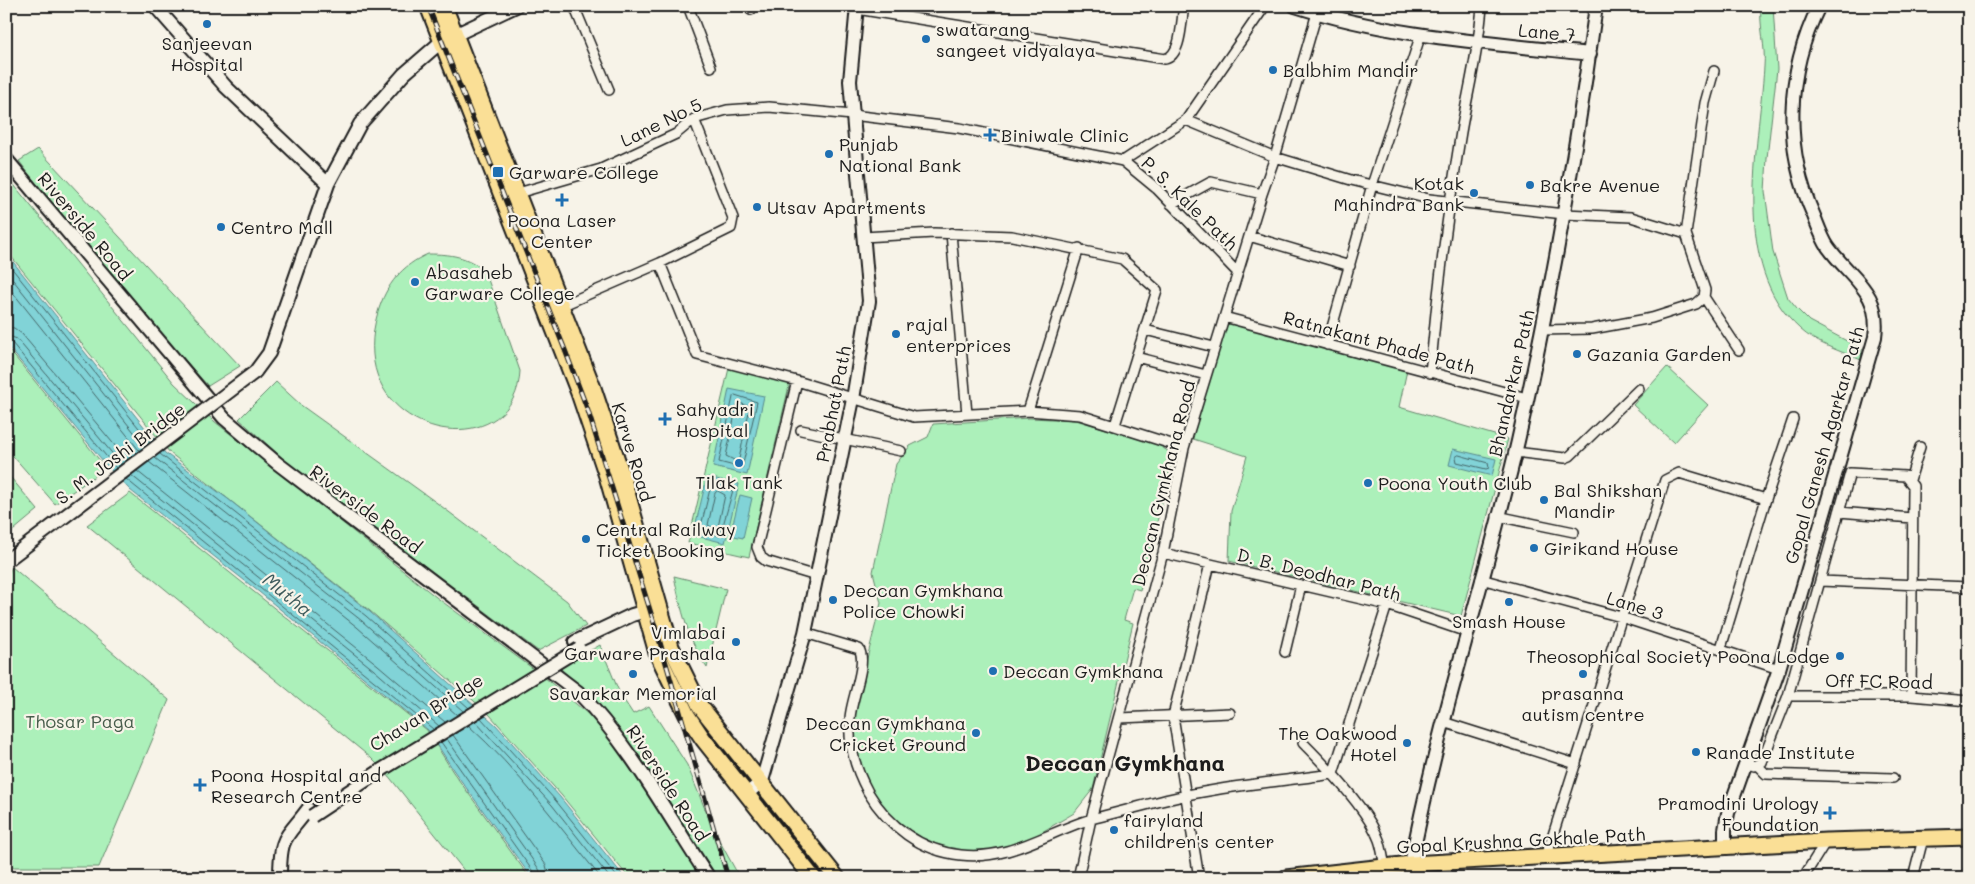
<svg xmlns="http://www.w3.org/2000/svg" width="1975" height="884" viewBox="0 0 1975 884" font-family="Mali,sans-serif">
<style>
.green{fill:#acf0ba;stroke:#64866b}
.water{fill:#81d3d7;stroke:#598a8c}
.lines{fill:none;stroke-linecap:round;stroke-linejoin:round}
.shore{stroke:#446567;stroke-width:1}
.street-casing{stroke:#1c1c1c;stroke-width:12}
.secondary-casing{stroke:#1c1c1c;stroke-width:16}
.primary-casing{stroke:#1c1c1c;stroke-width:19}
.street{stroke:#f7f3e8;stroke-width:9}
.secondary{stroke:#f7f3e8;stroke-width:12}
.primary{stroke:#fadf96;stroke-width:15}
.rail-casing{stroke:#1c1c1c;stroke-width:5}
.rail{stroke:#f7f3e8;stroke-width:3;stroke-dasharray:9;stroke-linecap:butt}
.secondary-bridge-casing{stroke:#1c1c1c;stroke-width:16;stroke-linecap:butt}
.secondary-bridge{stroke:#f7f3e8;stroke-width:12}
.poi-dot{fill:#1f6fb2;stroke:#f7f3e8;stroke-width:2}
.labels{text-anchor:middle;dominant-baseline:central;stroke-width:4.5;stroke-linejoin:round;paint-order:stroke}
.poi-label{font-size:18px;fill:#1c1c1c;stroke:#f7f3e8;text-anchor:start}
.street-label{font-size:18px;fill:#1c1c1c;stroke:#f7f3e8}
.park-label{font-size:18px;fill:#475c4b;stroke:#f7f3e8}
.water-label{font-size:19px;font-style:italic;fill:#3f5c5d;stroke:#f7f3e8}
.district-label{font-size:22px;font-weight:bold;fill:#1c1c1c;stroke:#f7f3e8}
</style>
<rect width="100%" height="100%" fill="#f7f3e8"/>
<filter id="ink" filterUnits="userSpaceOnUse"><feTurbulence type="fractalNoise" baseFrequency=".02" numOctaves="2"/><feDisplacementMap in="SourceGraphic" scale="10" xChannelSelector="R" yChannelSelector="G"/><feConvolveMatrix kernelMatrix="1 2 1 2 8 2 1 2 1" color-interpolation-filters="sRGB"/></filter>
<g filter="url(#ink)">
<!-- green -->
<path class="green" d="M1761,6H1773L1777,69L1767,158L1765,191L1773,252L1788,298L1797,309L1809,321L1862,349L1861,360C1841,351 1816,344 1800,329C1730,267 1759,148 1764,67C1766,47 1759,26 1761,6Z
M38,149L240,366L208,386L85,247L19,161Z
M6,175L174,383L214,421L436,597L543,676L602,726L706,878H629L562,796L489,714L370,611L170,453L6,250Z
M428,254C451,254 467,256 485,271L520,371C516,470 340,439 378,312C386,285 402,265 428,254Z
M1226,321L1407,370L1399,407L1508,439L1461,616L1229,561L1231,511L1247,456L1190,438Z
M6,346L106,468L55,504L6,448Z
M1667,367L1708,405L1674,443L1633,405Z
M729,368L790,382L749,557L688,543Z
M276,382L302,406L437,503L567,601L586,626L538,651L287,462L239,419Z
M1029,418L1076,420L1159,445L1169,452L1171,466L1140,590L1133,588L1124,620L1133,623L1093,789L1074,813L1020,845L974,854L939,848L908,833L875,799L856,755L852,718L881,603L873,572L896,464L910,446L928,437L933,424Z
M6,472L38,510L8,535L6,533Z
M130,493L427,730L453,772L530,878H470L387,774L371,758L87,525Z
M12,567L169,700L99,867H6V578Z
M674,576L726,589L707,668C688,640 681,609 674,576Z
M600,645L620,694L633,714L649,706L687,765L714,831L740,878H713L634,751L592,698L560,668Z"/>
<!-- water -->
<path class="water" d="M6,253L165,453L228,499L370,612L496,725L560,797L625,878H532L454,771L428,730L259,592L130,490L108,467L6,344Z
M729,389L764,396L747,475L713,467Z
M1453,449L1496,459L1492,476L1449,465Z
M707,477L739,484L725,543L693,535Z
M740,495L752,498L743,538L730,535Z"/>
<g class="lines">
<!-- shore -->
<path class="shore" d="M6,261L150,442
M6,271L145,446
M6,284L139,450
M6,327L14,328L22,334L127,460
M6,335L17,339L121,464
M6,341L12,343L116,468
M735,395L757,402L742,468L719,462L733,397Z
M740,403L750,407L739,459L736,461L726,456L737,405Z
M160,454L366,616L469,708
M1459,455L1488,463L1489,468L1486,469L1457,462L1456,457Z
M155,458L362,621L463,711
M149,462L357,627L457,715
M137,471L378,665L445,722
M131,475L374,670L439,726
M126,479L433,729
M713,483L733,490L720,536L700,530L711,485Z
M718,491L725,495L718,527L715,529L708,525L715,493Z
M481,718L556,801L618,878
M475,721L552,805L610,878
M468,725C518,770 559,826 601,878
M453,735L546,865L549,878
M447,739L539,869L542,878
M441,742L534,873L535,878"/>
<defs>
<path id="street" d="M574,6L609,90
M688,6L711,67
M750,6L751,10
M857,9L1165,59C1182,55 1181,21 1184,6
M1186,120L1275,157L1351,180L1429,199L1564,214L1631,217L1686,234
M1123,161L1186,120L1265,6
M518,193L601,169L676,134L694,119L727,110L769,107L852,115L959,128L1123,161L1157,189L1237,272
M1171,204L1211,182L1262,194
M951,233L967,414
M1249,236L1350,266
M863,237L934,233L1012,236L1122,259L1157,290L1115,425
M660,263L697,355L797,381L914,417L1028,411L1080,415L1184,448
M1704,297L1739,350
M561,306L660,263L731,228L733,218L694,119
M1224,317L1527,398
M1145,330L1214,347
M1541,330L1592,329L1652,318L1696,304L1704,297L1705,290L1686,234L1705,103L1714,71
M1327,345L1372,185L1420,37
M1136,357L1206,375
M1430,373C1437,294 1447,216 1460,138C1467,94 1479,51 1482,6
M797,381L757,547L761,557L766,561L816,576
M1028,411L1079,248
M801,430L901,451
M1515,452L1565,458L1570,456L1639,389
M1910,480L1920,447
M1839,512L1912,518
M1497,516L1574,532
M1163,553L1387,605L1467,632
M1481,579L1621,617L1779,669
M1820,581L1969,587
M805,633L859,649C868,663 850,702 850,719C848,744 856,770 868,792C888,826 921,851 961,855C1011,861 1050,830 1095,818C1124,811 1154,802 1183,796C1232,785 1284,781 1333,774
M1721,648L1766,499L1793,419
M1285,652L1301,585
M1788,696H1911L1969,701
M1120,718L1230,713
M1443,722L1576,764
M1303,743C1326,766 1368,810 1379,840C1382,848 1383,858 1385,867
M1746,763L1754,766L1762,762L1788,696L1850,473L1905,476L1913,486L1911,696
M1758,766L1766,774L1893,778
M1333,774L1387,605
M1546,857L1665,480L1679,473L1766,499
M1078,878L1091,819L1163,553L1184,448L1262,194L1275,157L1317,13
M1199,878L1173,716L1210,564
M1803,878L1826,841
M1913,878L1923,839
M1968,878L1969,870"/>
<path id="secondary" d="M155,6L226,87L328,184
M1295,6C1391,37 1490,43 1590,54
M6,159L224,418L277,463L578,692C630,745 668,816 709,878
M255,372L269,353L328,184L360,124L404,74L442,41L516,6
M575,642L632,615L653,609
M747,794L762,781L805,633L853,399L869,301L850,81L857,6
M1725,848V830L1728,813L1779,669L1875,337C1881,291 1852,280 1828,247C1822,238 1818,226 1814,216C1783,147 1786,73 1819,6
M1411,864C1438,721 1485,583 1518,441C1551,297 1576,152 1596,6
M280,878C280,835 285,840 308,809"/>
<path id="primary" d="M428,6L579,393L607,476L657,653L687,715L703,739L813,878
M444,6L593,388L621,472L671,647L700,706L837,878
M1286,878L1411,864L1826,841L1969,837"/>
</defs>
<!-- street casing -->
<use href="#street" class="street-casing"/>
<!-- secondary casing -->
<use href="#secondary" class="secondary-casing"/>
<!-- primary casing -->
<use href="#primary" class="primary-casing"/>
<!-- street -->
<use href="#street" class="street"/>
<!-- secondary -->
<use href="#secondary" class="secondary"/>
<!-- primary -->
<use href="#primary" class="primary"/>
<defs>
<path id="rail" d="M428,6L565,350L588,411L659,639L728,878"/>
</defs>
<!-- rail casing -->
<use href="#rail" class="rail-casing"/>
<!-- rail -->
<use href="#rail" class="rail"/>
<defs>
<path id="secondary-bridge" d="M6,561L255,372
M312,816L383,769L579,649"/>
</defs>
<!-- secondary-bridge casing -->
<use href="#secondary-bridge" class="secondary-bridge-casing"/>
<!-- secondary-bridge -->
<use href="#secondary-bridge" class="secondary-bridge"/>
</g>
</g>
<!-- markers -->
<g class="poi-dot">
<circle cx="207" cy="24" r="5"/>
<circle cx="926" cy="39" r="5"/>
<circle cx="1273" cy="70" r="5"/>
<path d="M987.5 127.5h5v5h5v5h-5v5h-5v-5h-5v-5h5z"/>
<circle cx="829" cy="154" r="5"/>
<rect x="492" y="166" width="12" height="12" rx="2.5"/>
<circle cx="1530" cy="185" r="5"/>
<circle cx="1474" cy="193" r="5"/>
<path d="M559.5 192.5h5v5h5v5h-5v5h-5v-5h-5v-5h5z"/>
<circle cx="757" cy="207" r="5"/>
<circle cx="221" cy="227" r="5"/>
<circle cx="415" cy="282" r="5"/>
<circle cx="896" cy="334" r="5"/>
<circle cx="1577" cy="354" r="5"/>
<path d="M662.5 411.5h5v5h5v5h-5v5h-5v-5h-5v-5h5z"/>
<circle cx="739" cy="463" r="5"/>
<circle cx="1368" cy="483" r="5"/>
<circle cx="1544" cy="500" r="5"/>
<circle cx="586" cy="539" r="5"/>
<circle cx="1534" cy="548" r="5"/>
<circle cx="833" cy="600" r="5"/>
<circle cx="1509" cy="602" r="5"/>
<circle cx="736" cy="642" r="5"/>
<circle cx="1840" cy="656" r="5"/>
<circle cx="993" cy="671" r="5"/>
<circle cx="633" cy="674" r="5"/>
<circle cx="1583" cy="674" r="5"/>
<circle cx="976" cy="733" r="5"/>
<circle cx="1407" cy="743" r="5"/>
<circle cx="1696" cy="752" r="5"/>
<path d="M197.5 777.5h5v5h5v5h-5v5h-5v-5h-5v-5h5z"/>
<path d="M1827.5 805.5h5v5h5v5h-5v5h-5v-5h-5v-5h5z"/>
<circle cx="1114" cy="830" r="5"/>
</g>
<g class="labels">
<!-- poi labels -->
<g class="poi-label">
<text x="936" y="29">swatarang<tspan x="936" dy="21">sangeet vidyalaya</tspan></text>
<text x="207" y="43" text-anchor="middle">Sanjeevan<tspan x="207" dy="21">Hospital</tspan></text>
<text x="1283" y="70">Balbhim Mandir</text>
<text x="1001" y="135">Biniwale Clinic</text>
<text x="839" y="144">Punjab<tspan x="839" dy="21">National Bank</tspan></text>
<text x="509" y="172">Garware College</text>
<text x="1464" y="183" text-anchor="end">Kotak<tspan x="1464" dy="21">Mahindra Bank</tspan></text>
<text x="1540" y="185">Bakre Avenue</text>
<text x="767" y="207">Utsav Apartments</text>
<text x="562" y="220" text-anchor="middle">Poona Laser<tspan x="562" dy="21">Center</tspan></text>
<text x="231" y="227">Centro Mall</text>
<text x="425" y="272">Abasaheb<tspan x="425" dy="21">Garware College</tspan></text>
<text x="906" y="324">rajal<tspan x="906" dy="21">enterprices</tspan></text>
<text x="1587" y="354">Gazania Garden</text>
<text x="676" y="409">Sahyadri<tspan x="676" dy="21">Hospital</tspan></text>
<text x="739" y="482" text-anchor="middle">Tilak Tank</text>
<text x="1378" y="483">Poona Youth Club</text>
<text x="1554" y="490">Bal Shikshan<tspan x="1554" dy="21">Mandir</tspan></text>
<text x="596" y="529">Central Railway<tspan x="596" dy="21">Ticket Booking</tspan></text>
<text x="1544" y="548">Girikand House</text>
<text x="843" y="590">Deccan Gymkhana<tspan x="843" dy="21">Police Chowki</tspan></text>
<text x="1509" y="621" text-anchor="middle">Smash House</text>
<text x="726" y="632" text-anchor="end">Vimlabai<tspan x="726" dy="21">Garware Prashala</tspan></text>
<text x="1830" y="656" text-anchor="end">Theosophical Society Poona Lodge</text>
<text x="1003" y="671">Deccan Gymkhana</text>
<text x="633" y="693" text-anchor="middle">Savarkar Memorial</text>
<text x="1583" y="693" text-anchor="middle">prasanna<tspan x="1583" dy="21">autism centre</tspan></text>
<text x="966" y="723" text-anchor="end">Deccan Gymkhana<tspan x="966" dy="21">Cricket Ground</tspan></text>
<text x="1397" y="733" text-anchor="end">The Oakwood<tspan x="1397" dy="21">Hotel</tspan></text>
<text x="1706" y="752">Ranade Institute</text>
<text x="211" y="775">Poona Hospital and<tspan x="211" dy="21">Research Centre</tspan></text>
<text x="1819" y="803" text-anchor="end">Pramodini Urology<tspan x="1819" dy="21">Foundation</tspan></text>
<text x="1124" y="820">fairyland<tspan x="1124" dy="21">children's center</tspan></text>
</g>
<!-- street labels -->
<g class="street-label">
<text transform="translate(1547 32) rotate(5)">Lane 7</text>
<text transform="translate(661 122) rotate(-26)">Lane No 5</text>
<text transform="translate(1190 203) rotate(44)">P. S. Kale Path</text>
<text transform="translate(85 226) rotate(50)">Riverside Road</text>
<text transform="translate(1379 342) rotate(15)">Ratnakant Phade Path</text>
<text transform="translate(1511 383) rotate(-77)">Bhandarkar Path</text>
<text transform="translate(833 404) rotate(-79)">Prabhat Path</text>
<text transform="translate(1824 445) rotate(-74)">Gopal Ganesh Agarkar Path</text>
<text transform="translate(633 452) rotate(73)">Karve Road</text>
<text transform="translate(120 453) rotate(-37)">S. M. Joshi Bridge</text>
<text transform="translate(1163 483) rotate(-76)">Deccan Gymkhana Road</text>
<text transform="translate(366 509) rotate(37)">Riverside Road</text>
<text transform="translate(1319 574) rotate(14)">D. B. Deodhar Path</text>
<text transform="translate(1635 605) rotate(17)">Lane 3</text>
<text transform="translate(1879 681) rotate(1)">Off FC Road</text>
<text transform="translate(426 712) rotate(-32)">Chavan Bridge</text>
<text transform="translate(668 783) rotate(57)">Riverside Road</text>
<text transform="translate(1521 840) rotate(-3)">Gopal Krushna Gokhale Path</text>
</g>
<!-- park labels -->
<g class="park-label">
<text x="80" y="721">Thosar Paga</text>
</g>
<!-- water labels -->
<g class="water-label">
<text transform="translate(288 594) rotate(39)">Mutha</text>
</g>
<!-- district labels -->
<g class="district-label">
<text x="1125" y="762">Deccan Gymkhana</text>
</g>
</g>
<!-- margin -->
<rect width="1975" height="884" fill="none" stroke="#f7f3e8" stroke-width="25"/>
<rect x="12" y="12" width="1950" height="859" fill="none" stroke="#1c1c1c" stroke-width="2" filter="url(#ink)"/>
</svg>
